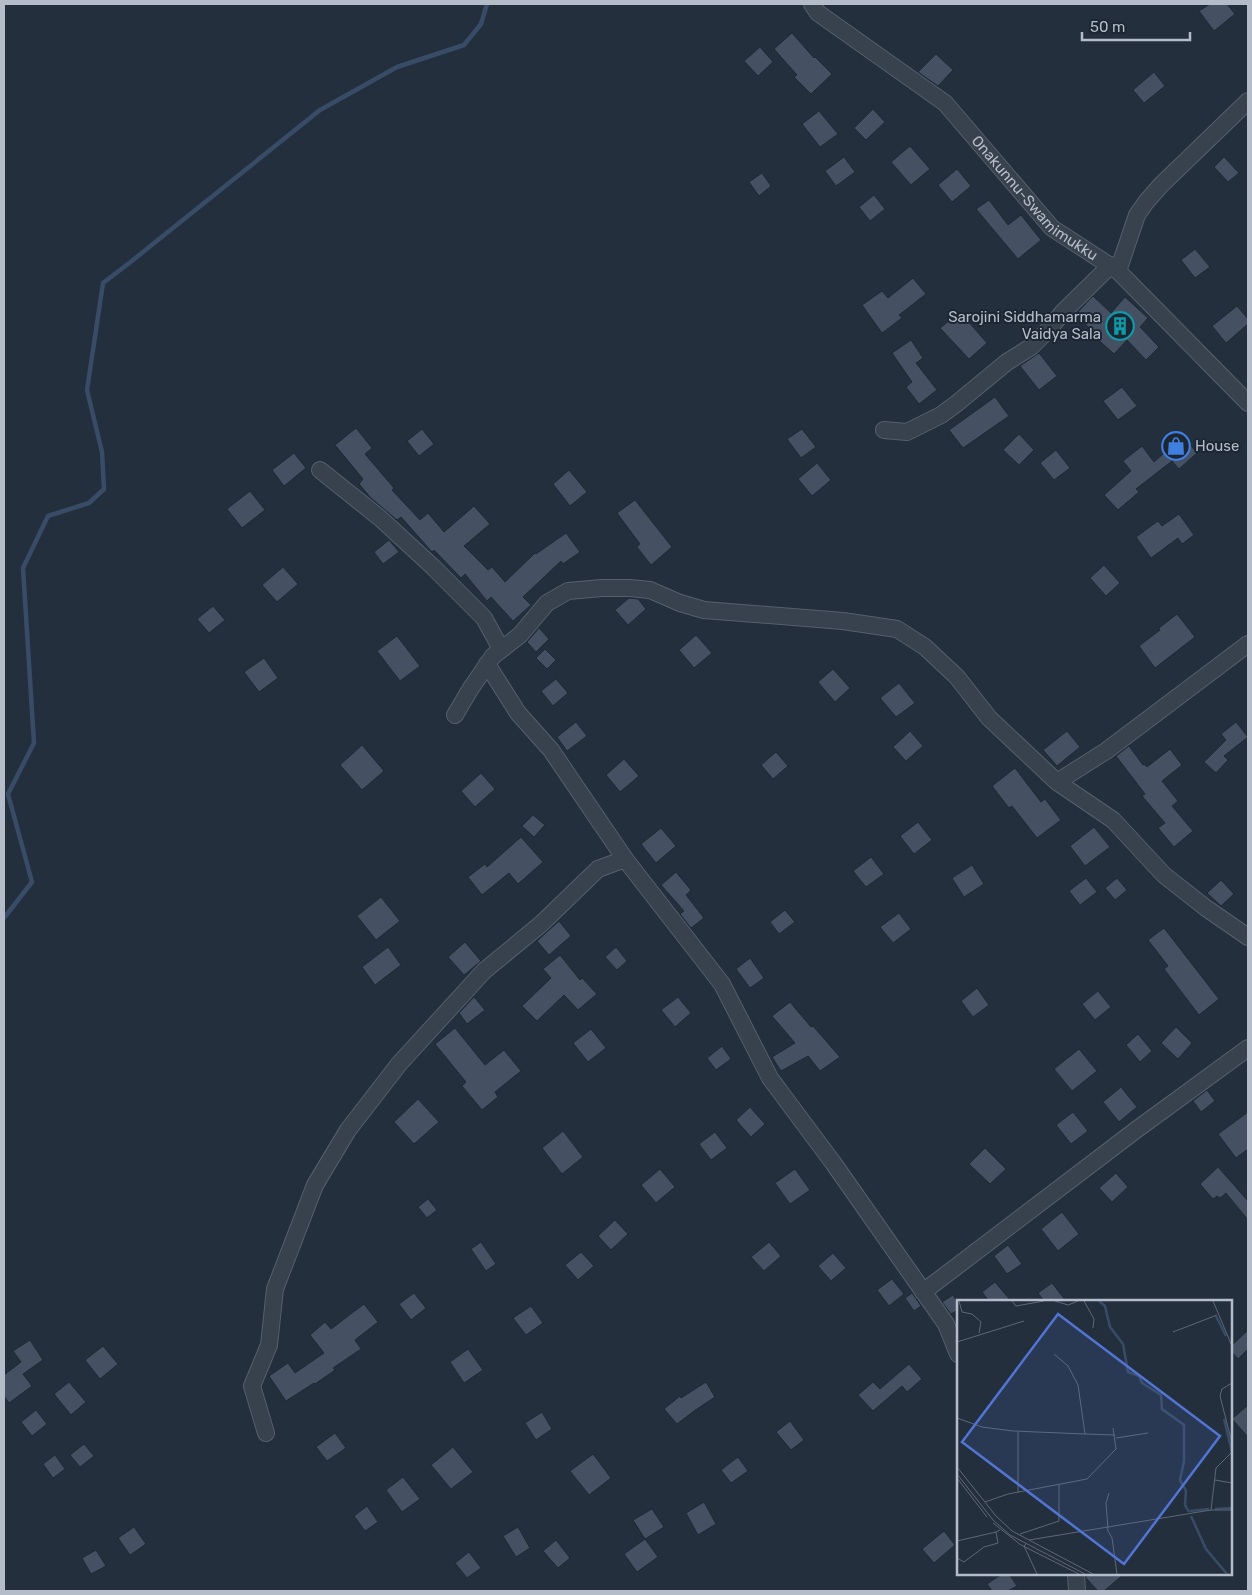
<svg xmlns="http://www.w3.org/2000/svg" width="1252" height="1595" viewBox="0 0 1252 1595" font-family="Rubik,sans-serif">
<style>
.lines{fill:none;stroke-linecap:round;stroke-linejoin:round}
.stream{stroke:#394c67;stroke-width:4.5}
.building{fill:#455162;stroke:#1f2835}
.minor-casing{stroke:#565f6c;stroke-width:18}
.minor{stroke:#38414e;stroke-width:16}
.labels{text-anchor:middle;dominant-baseline:central;stroke-width:4;stroke-linejoin:round;paint-order:stroke}
.street-label{font-size:15px;fill:#b4bcc9;stroke:#1d2633}
.poi-label{font-size:15px;fill:#b4bcc9;stroke:#1d2633;text-anchor:end}
.inset-river{fill:none;stroke:#394c67;stroke-width:2.5}
.inset-road{fill:none;stroke:#5e6776;stroke-width:1}
.view{fill:#5274d3;fill-opacity:0.15;stroke:#5274d3;stroke-width:2.5}
.inset-edge{fill:none;stroke:#b4bcc9;stroke-width:2.5}
</style>
<rect width="100%" height="100%" fill="#242f3e"/>
<g class="lines">
<!-- stream -->
<path class="stream" d="M4,918L32,882L8,794L34,743L23,568L48,516L89,503L104,489L102,452L87,390L103,283L128,264L320,110L397,67L464,45L481,24L487,4"/>
</g>
<!-- building -->
<path class="building" d="M1210,4H1227L1235,14L1214,31L1199,11Z
M792,33L814,58L815,57L832,74L811,94L794,77L797,75L774,49Z
M760,47L773,62L758,76L744,61Z
M936,54L953,70L938,86L918,72Z
M1154,72L1165,86L1144,103L1133,90Z
M873,109L885,122L866,140L854,128Z
M819,111L838,134L820,147L802,124Z
M910,146L930,169L911,185L891,162Z
M844,157L855,172L836,186L825,171Z
M1224,157L1239,173L1228,182L1214,167Z
M957,169L971,186L952,202L938,185Z
M762,173L771,186L759,196L749,182Z
M874,195L885,209L870,221L859,207Z
M989,200L1008,225L1021,215L1041,240L1018,259L976,209Z
M1195,249L1210,267L1195,278L1181,260Z
M913,278L926,294L899,315L902,318L882,333L862,305L882,291L888,298Z
M1093,296L1111,313L1125,297L1148,318L1140,327L1159,347L1146,360L1127,340L1114,354L1092,334L1094,332L1075,315Z
M1237,306L1248,319V324L1226,343L1212,326Z
M960,312L987,343L969,359L940,328Z
M911,340L923,358L916,363L937,390L919,404L906,387L912,382L892,353Z
M1039,353L1057,376L1039,390L1020,366Z
M1122,387L1137,406L1118,420L1103,401Z
M995,397L1009,416L963,448L949,430Z
M356,428L372,448L365,454L394,488L392,490L420,520L428,513L444,532L474,506L490,524L464,546L488,570L492,567L505,582L535,553L536,554L566,533L580,552L563,564L561,561L523,597L531,605L513,621L491,597L487,601L465,574L461,578L434,550L432,552L401,517L397,520L371,498L359,484L363,479L335,445Z
M422,429L434,444L419,456L407,441Z
M802,429L816,447L801,458L787,439Z
M1019,434L1034,450L1019,465L1003,450Z
M1183,436L1197,453L1179,469L1172,461L1136,489L1139,492L1118,510L1104,495L1131,471L1123,461L1142,446L1154,462Z
M1056,450L1070,468L1054,480L1040,463Z
M294,453L306,468L284,486L272,470Z
M817,463L831,480L812,496L798,479Z
M569,470L587,492L570,506L553,484Z
M250,491L265,510L242,528L227,509Z
M635,500L672,547L651,565L637,547L640,544L617,513Z
M1179,514L1194,535L1182,544L1178,538L1151,558L1136,537L1158,521L1162,526Z
M389,540L399,552L383,564L374,552Z
M1104,565L1120,583L1106,596L1090,578Z
M283,567L298,584L277,602L262,585Z
M629,598L638,599L646,609L628,625L615,610Z
M213,606L225,620L209,633L197,619Z
M1177,614L1195,637L1155,668L1139,646L1160,630L1159,628Z
M539,628L549,639L536,652L527,642Z
M696,635L712,653L694,668L679,650Z
M397,636L420,666L400,681L377,651Z
M545,649L556,660L547,669L536,658Z
M264,658L278,678L259,692L244,672Z
M833,669L850,688L835,702L818,682Z
M556,679L568,693L553,706L541,691Z
M899,683L915,703L896,717L880,698Z
M576,722L587,736L567,751L557,737Z
M1236,722L1248,737L1224,756L1228,760L1216,773L1204,762L1226,740L1221,734Z
M910,731L923,746L906,761L893,747Z
M1067,731L1080,747L1057,766L1043,750Z
M362,745L384,771L362,790L340,765Z
M1129,746L1143,765L1144,764L1147,767L1170,749L1182,765L1162,781L1178,801L1172,806L1193,831L1174,847L1158,828L1165,823L1142,796L1145,794L1116,756Z
M776,752L788,766L773,779L761,765Z
M624,759L639,776L620,792L606,775Z
M1015,768L1041,802L1045,799L1061,820L1037,838L1012,806L1009,808L992,786Z
M481,773L495,789L475,807L461,791Z
M533,815L545,825L534,837L522,826Z
M918,822L932,840L914,854L900,836Z
M1094,827L1110,847L1085,866L1070,846Z
M661,828L676,846L656,863L641,844Z
M521,837L543,862L518,884L509,873L482,895L468,877L485,864L487,867Z
M871,857L884,874L866,887L853,871Z
M972,865L984,884L964,897L952,878Z
M676,872L691,890L686,895L704,918L691,928L680,914L684,911L661,885Z
M1086,878L1097,892L1080,905L1069,891Z
M1117,878L1127,890L1115,900L1105,888Z
M1221,880L1234,894L1221,906L1207,893Z
M381,897L400,921L376,940L357,916Z
M785,910L795,922L779,934L770,922Z
M899,913L911,929L893,943L880,927Z
M559,921L571,936L549,955L537,941Z
M1164,928L1219,999L1199,1015L1164,969L1168,966L1148,940Z
M465,942L481,961L464,975L448,957Z
M388,947L401,965L375,985L362,967Z
M616,947L627,961L617,970L605,957Z
M560,955L580,980L582,978L597,994L578,1010L564,995L537,1021L522,1006L551,978L543,969Z
M750,958L764,978L750,988L736,969Z
M977,988L989,1005L973,1017L961,1001Z
M1098,991L1111,1007L1095,1020L1082,1004Z
M474,997L485,1010L467,1024L459,1013Z
M678,997L691,1013L675,1027L661,1010Z
M790,1002L811,1027L813,1026L840,1057L820,1071L808,1056L781,1071L772,1057L795,1043L772,1016Z
M1176,1027L1192,1043L1178,1059L1161,1043Z
M455,1028L485,1065L504,1050L521,1071L495,1092L498,1097L482,1110L462,1086L466,1082L435,1044Z
M591,1029L606,1048L588,1062L573,1043Z
M1138,1034L1152,1051L1140,1062L1126,1045Z
M722,1046L731,1059L716,1070L707,1058Z
M1079,1049L1097,1071L1072,1091L1054,1069Z
M1121,1087L1137,1107L1119,1122L1103,1102Z
M1207,1090L1215,1101L1201,1112L1193,1101Z
M418,1099L439,1122L414,1144L394,1122Z
M750,1107L765,1124L751,1137L736,1120Z
M1073,1112L1088,1131L1071,1144L1056,1125Z
M1248,1112V1149L1236,1158L1218,1134Z
M563,1131L583,1157L562,1174L542,1148Z
M715,1132L727,1148L711,1160L699,1144Z
M985,1148L1006,1169L990,1184L969,1164Z
M1218,1167L1248,1201V1220L1226,1193L1220,1198L1217,1196L1213,1199L1200,1184Z
M660,1169L675,1187L656,1203L641,1185Z
M795,1169L810,1190L790,1204L775,1183Z
M1116,1173L1128,1187L1112,1202L1099,1188Z
M428,1199L437,1210L427,1218L418,1207Z
M1062,1212L1079,1234L1058,1251L1041,1229Z
M615,1220L628,1234L611,1250L598,1236Z
M481,1242L496,1264L486,1271L471,1249Z
M769,1242L781,1256L764,1271L751,1257Z
M1008,1245L1022,1264L1007,1274L994,1256Z
M581,1252L594,1266L578,1280L565,1265Z
M833,1253L846,1268L831,1281L818,1266Z
M892,1279L904,1294L889,1306L877,1290Z
M995,1282L1011,1301H989L982,1292Z
M1052,1283L1066,1301H1044L1038,1293Z
M414,1293L426,1308L411,1320L399,1304Z
M912,1293L921,1306L914,1311L905,1298Z
M953,1295L958,1303V1310L951,1314L942,1302Z
M364,1304L378,1322L355,1340L361,1349L333,1368L335,1370L315,1384L314,1383L286,1401L269,1376L288,1363L295,1373L324,1353L310,1335L325,1322L331,1329Z
M531,1306L543,1323L526,1335L513,1318Z
M1248,1330V1349L1238,1359L1231,1351V1346Z
M30,1340L43,1360L23,1374L32,1386L9,1403L4,1396V1375L21,1362L13,1351Z
M103,1346L118,1364L100,1379L85,1360Z
M468,1349L483,1370L464,1383L450,1362Z
M909,1364L922,1379L907,1392L902,1386L873,1411L858,1395L873,1382L880,1389Z
M69,1382L86,1402L71,1415L54,1394Z
M706,1382L715,1397L694,1411L677,1424L664,1409L680,1396L681,1398Z
M1248,1405V1437L1232,1419Z
M36,1410L47,1424L32,1436L21,1422Z
M542,1412L552,1429L536,1440L525,1423Z
M790,1421L804,1440L791,1450L776,1432Z
M335,1433L346,1448L327,1461L316,1447Z
M84,1444L94,1456L80,1467L70,1455Z
M453,1447L473,1472L451,1489L431,1465Z
M593,1454L611,1478L589,1495L570,1471Z
M55,1455L65,1469L53,1478L43,1464Z
M738,1457L748,1471L731,1483L721,1470Z
M403,1477L420,1499L402,1512L386,1490Z
M704,1502L716,1524L698,1535L686,1513Z
M367,1506L378,1522L365,1531L354,1516Z
M652,1509L664,1527L645,1539L633,1520Z
M134,1527L146,1544L130,1555L118,1538Z
M518,1527L530,1548L516,1557L503,1536Z
M944,1531L955,1545L934,1563L922,1549Z
M645,1539L658,1557L637,1572L624,1554Z
M556,1540L570,1558L558,1568L543,1551Z
M96,1550L106,1566L91,1574L82,1558Z
M469,1552L481,1568L467,1578L455,1563Z
M1002,1574H1009L1017,1586L1008,1591H992L987,1584Z
M1086,1574H1124L1104,1591H1098L1086,1578Z"/>
<g class="lines">
<defs>
<g id="minor">
<path id="s1" d="M812,4L818,13L945,103L1052,228L1118,271L1248,403"/>
<path d="M1118,271L1137,215L1146,202L1161,185L1248,101"/>
<path d="M884,430L907,432L941,415L956,404L1007,362L1031,347L1050,328L1063,312L1111,265"/>
<path d="M320,470L380,518L433,567L484,618L501,649"/>
<path d="M487,664L518,713L551,750L625,859"/>
<path d="M455,715L471,688L493,656L520,635L547,603L568,591L602,588H630L650,590L680,603L704,610L843,621L897,629L925,647L957,677L989,718L1057,782L1113,820L1164,875L1206,908L1248,937"/>
<path d="M1057,782L1106,751L1248,644"/>
<path d="M923,1292L1136,1130L1248,1048"/>
<path d="M266,1433L252,1386L269,1345L275,1289L315,1185L348,1130L399,1064L484,971L541,924L598,869L625,859L722,984L770,1078L834,1164L946,1324L958,1354"/>
<path d="M1076,1574L1077,1591"/>
</g>
</defs>
<!-- minor casing -->
<use href="#minor" class="minor-casing"/>
<!-- minor -->
<use href="#minor" class="minor"/>
</g>
<!-- icons -->
<defs>
<symbol id="building-ring" viewBox="-11 -11 22 22"><circle r="9.5" fill="#1d2633" stroke="#0f9aa8" stroke-width="1.5"/><path d="M-4-6H4V6H1V3H-1V6H-4ZM-2.5-4.3h1.7v1.8h-1.7ZM.8-4.3h1.7v1.8H.8ZM-2.5-1h1.7V.8h-1.7ZM.8-1h1.7V.8H.8Z" fill="#0f9aa8"/></symbol>
<symbol id="shop-ring" viewBox="-11 -11 22 22"><circle r="9.5" fill="#1d2633" stroke="#3f7fe0" stroke-width="1.5"/><path d="M-5-2.5h2.3a2.7 3.5 0 0 1 5.4 0H5L5.5 6h-11ZM-1.5-2.5h3a1.5 2.3 0 0 0-3 0Z" fill="#3f7fe0"/></symbol>
</defs>
<g fill-rule="evenodd">
<use href="#building-ring" x="1104" y="310" width="32" height="32"/>
<use href="#shop-ring" x="1160" y="430" width="32" height="32"/>
</g>
<g class="labels">
<!-- street labels -->
<g class="street-label">
<text stroke="none"><textPath href="#s1" startOffset="298">Onakunnu-Swamimukku</textPath></text>
</g>
<!-- poi labels -->
<g class="poi-label">
<text x="1101" y="317">Sarojini Siddhamarma<tspan x="1101" dy="17">Vaidya Sala</tspan></text>
<text x="1195" y="446" text-anchor="start">House</text>
</g>
</g>
<!-- overview -->
<g transform="translate(957 1300)">
<rect width="275" height="275" fill="#242f3e"/>
<path class="inset-river" d="M142,1L148,6L153,27L166,44L171,72L182,76L185,83L204,95L205,109L227,125V161L223,180L229,191L228,205L232,212M259,16L269,36M267,119L275,152M258,209L275,208M233,211L252,209M234,216L249,249L270,274"/>
<path class="inset-road" d="M2,1L5,12L15,14L24,22L22,33M55,1L59,6L87,1M98,1L111,5L121,1M127,1L137,19L136,28M256,1L275,46M216,32L260,15M0,42L67,21M275,83L265,89L263,96L275,143M0,118L25,127L56,131L128,134L121,85L111,66L97,54M128,134L158,135M159,138L191,133M0,167L39,216L55,231L136,274M0,174L36,220L53,235L128,274M0,178L30,217M258,180L275,183M61,193V132M28,202L51,194L130,179L159,149L156,128M254,210L259,168L275,152M36,223L64,245L122,274M150,229L155,238L160,274M151,229L149,203L152,193M63,234L102,221V185M72,240L254,210H275M0,241L39,232M69,244L67,246L80,274M0,258L7,262L27,247L41,243L39,232L43,230"/>
<path class="view" d="M101,14L263,136L167,264L5,142Z"/>
<rect width="275" height="275" class="inset-edge"/>
</g>
<!-- border -->
<rect width="1252" height="1595" fill="none" stroke="#b4bcc9" stroke-width="10"/>
<!-- scale -->
<path d="M1082 32v8h108v-8" fill="none" stroke="#b4bcc9" stroke-width="2.5"/>
<text x="1090" y="32" font-size="15" fill="#b4bcc9" stroke="#1d2633" stroke-width="4" paint-order="stroke">50 m</text>
</svg>
